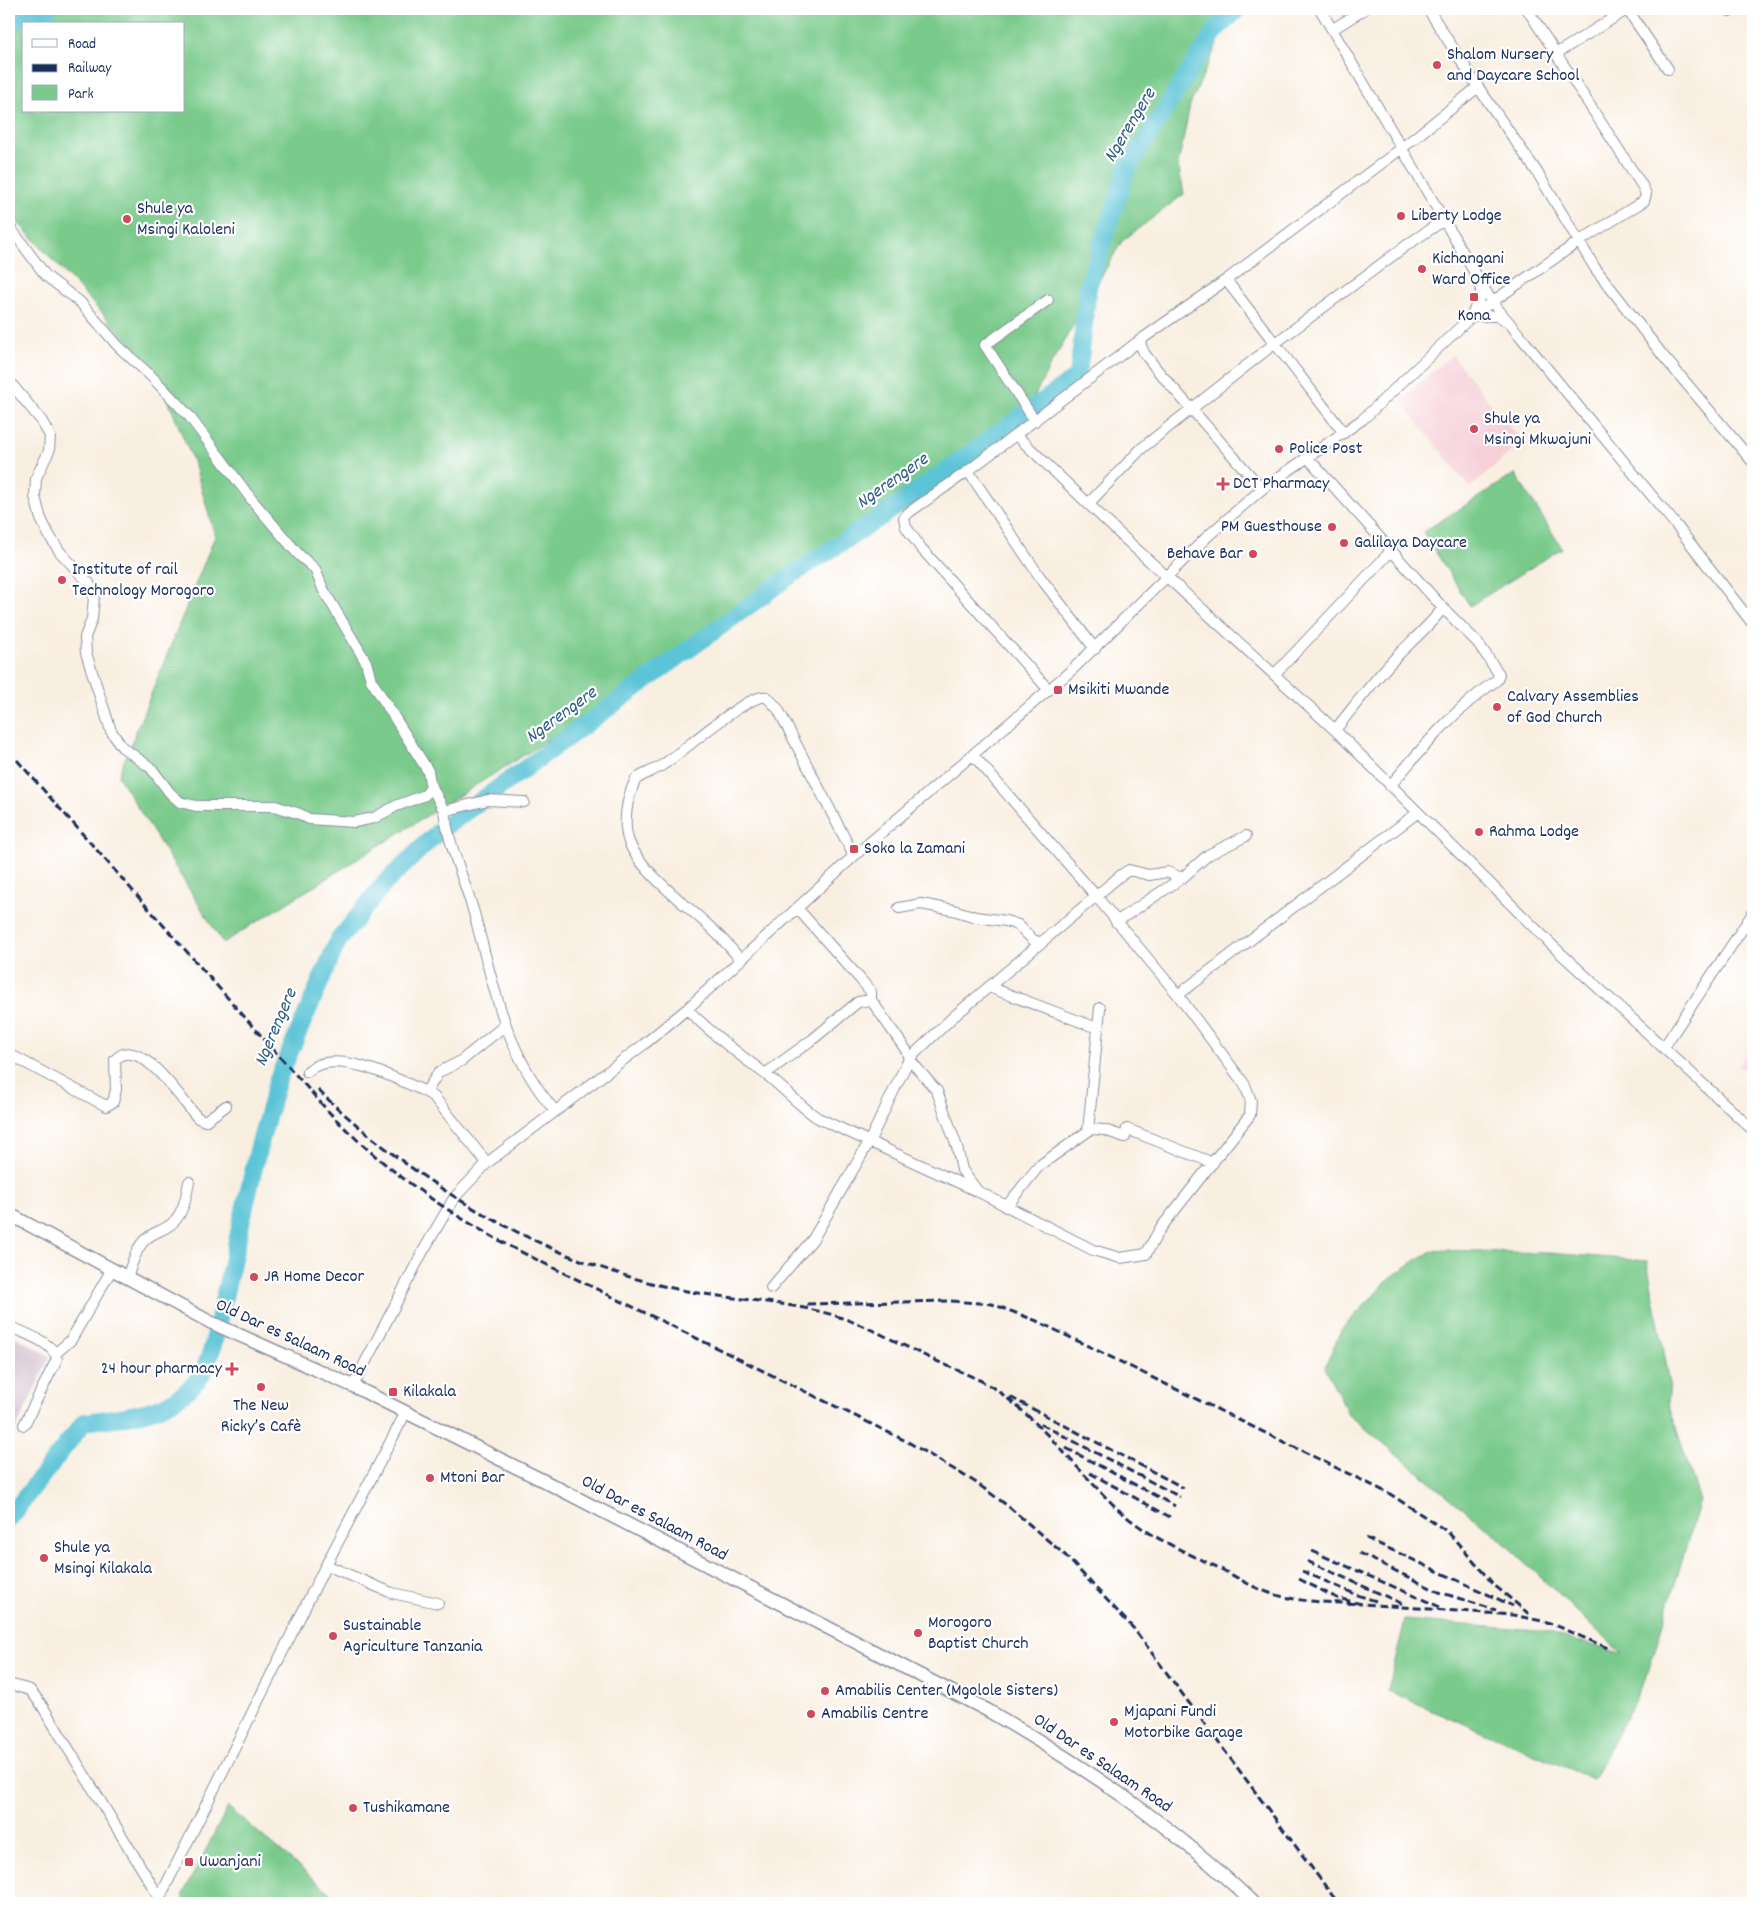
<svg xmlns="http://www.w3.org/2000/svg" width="1762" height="1912" viewBox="0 0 1762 1912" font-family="Dekko,sans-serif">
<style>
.built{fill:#f6cfd8}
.industrial{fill:#d1bdca}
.green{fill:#79ca8b;stroke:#4a7c74;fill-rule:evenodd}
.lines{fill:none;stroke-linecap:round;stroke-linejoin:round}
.river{stroke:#5bc4d7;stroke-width:18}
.minor-casing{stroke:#8a8fa0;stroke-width:12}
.major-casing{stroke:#8a8fa0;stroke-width:15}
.minor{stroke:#fff;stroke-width:10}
.major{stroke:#fff;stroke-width:12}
.rail{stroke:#1b2f5e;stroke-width:3;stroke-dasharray:8 4;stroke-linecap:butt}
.poi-dot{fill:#d1495b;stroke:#fff;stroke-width:2}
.labels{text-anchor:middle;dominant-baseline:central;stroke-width:4.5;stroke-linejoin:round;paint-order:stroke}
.poi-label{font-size:18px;fill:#1b2f5e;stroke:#fff;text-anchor:start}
.street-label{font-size:18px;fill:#1b2f5e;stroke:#fff}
.water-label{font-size:19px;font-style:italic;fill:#2e5c82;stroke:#fff}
</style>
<rect width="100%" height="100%" fill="#fff"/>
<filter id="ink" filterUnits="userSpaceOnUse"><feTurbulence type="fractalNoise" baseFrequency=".02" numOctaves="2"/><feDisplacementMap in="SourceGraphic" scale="10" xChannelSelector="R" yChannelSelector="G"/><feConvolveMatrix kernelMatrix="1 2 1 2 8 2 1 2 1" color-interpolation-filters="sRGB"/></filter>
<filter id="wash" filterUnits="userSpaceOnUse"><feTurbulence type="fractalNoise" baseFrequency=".0096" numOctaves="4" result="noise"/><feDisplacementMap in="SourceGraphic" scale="20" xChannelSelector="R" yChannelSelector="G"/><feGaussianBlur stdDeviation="1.12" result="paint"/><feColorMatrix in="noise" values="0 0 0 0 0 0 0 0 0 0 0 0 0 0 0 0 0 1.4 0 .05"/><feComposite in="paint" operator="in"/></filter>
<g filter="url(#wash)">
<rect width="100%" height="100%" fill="#f9efe1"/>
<!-- built -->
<path class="built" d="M1452,355L1522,442L1470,488L1400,400Z
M1753,1040V1076L1738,1066Z"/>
<!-- industrial -->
<path class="industrial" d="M9,1333L50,1356L9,1444Z"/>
<!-- green -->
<path class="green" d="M27,9H1236L1229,17L1190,105L1178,165L1184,194L1122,241L1052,362L1011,442L662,669L223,943L118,776L215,536L195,466L156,371L9,213V15ZM24,24H184V111H24Z
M1515,474L1562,548L1470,606L1423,532Z
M1438,1250L1550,1253L1647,1261L1670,1384L1668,1403L1700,1501L1646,1679L1593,1779L1388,1691L1405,1620L1550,1632L1622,1654L1500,1539L1348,1414L1325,1367L1341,1330L1390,1278L1422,1256Z
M228,1807L342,1903H186L182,1896Z"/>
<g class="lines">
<!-- river -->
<path class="river" d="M9,23L48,9
M9,1518L84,1422C128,1416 175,1414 202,1374C206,1367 209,1357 212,1349L258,1150L278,1079L338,941L383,885L438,832L479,802L784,580L881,517L1078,376L1088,287L1127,169L1217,28L1238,9"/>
</g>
</g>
<g filter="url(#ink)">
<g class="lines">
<defs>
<path id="minor" d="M1320,9L1492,302L1676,525L1753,624
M1428,9L1478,87L1537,172L1595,268L1664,357L1752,461
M1627,9L1668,69
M1729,9L1730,11
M1333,29L1365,9
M1557,53L1628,9
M9,226L46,276L80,302L118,346L151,376L189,416L252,500L298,554L315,569L323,589L366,662L371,680L428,771L431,788L425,795L396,806L374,818L354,822L309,819L300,814L275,806H196L180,802L170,793L151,768L122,747L111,731L86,653L85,637L92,619L94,597L89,583L60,552L49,535L41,519L35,497L36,478L49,451L50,436L41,420L9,381
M1226,280L1344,433
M1472,315L1481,294V285
M1472,316H1497L1505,321
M1139,341L1144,353L1158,371L1262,489
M1035,421L985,345L1048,300
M1016,435L1122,536L1335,730L1556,949L1753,1130
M1308,458L1443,608L1478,643L1499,674L1497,680C1457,707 1421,749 1390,786
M968,471L1040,577L1095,649
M1088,504L1142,448L1190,410L1274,344L1407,245L1444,220
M1275,674L1391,551
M1048,689L921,548L906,527L904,518L908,513L968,471L1139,341L1226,280L1402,148L1478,87
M1335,730C1356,704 1376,677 1400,653C1415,638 1430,625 1443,608
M431,785L444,811
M524,802L488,800L444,811C449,846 464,879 474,913C494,986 504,1051 555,1111
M797,908L861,980L871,992V1000L906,1050L909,1059L937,1091L957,1147L962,1170L978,1192
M899,908L921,904L953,910L976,917L1006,921L1018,925L1033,940L1042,943
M1116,922L1182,878L1208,855L1246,836
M741,960C732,950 724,940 714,931C691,908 641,873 629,842C622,823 627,797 636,779C644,774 653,771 661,766C681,754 747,693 767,697L778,709L854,856
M989,987L1097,1028
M1178,995L1417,813
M687,1009C712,1034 736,1052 764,1073C783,1087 798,1105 818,1118L979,1192L1093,1250L1120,1258L1146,1254L1160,1229L1250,1115L1251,1101L1245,1085L1178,995L1096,896L973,755
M1664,1047L1753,913
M9,1054L106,1106L113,1102L116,1090L115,1060C139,1032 182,1102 198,1118L205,1121L226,1106
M307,1072C333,1046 398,1079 426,1092L434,1097L487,1163
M765,1074L813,1039L858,1002L871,1000
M426,1092L439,1072L461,1061L504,1026
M1088,1131L1100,1008
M1006,1207L1039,1166L1091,1129L1104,1130L1125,1137L1127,1129L1213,1163
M127,1277C132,1265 135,1250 144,1241C151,1233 159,1232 167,1227C183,1218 186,1198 189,1182
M771,1288L813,1239L869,1142L909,1059L952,1018L1121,875L1129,870L1149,875L1167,872L1182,878
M9,1326C23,1333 54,1342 57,1359L24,1425
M56,1353L71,1340L112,1269
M353,1386L422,1253L454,1198L487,1163L643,1045L687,1009L854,856L1073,669L1209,535L1262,489L1363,419L1472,316L1578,242L1644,201L1646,194L1643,187L1527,9
M326,1565L392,1593L438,1603
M9,1684L30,1690L41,1704L161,1900
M157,1903L326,1565L406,1412"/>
<path id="major" d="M9,1214L210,1322L353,1386L548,1483L987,1710C1082,1765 1174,1826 1253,1903"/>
</defs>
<!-- minor casing -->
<use href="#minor" class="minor-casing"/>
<!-- major casing -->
<use href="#major" class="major-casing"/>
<!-- minor -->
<use href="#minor" class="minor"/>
<!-- major -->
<use href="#major" class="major"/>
<!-- rail -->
<path class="rail" d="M9,751L327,1110C382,1168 440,1208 511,1247L908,1442L975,1482L1008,1506L1066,1556L1134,1629L1338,1903
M318,1090C416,1183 530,1253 663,1286C715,1299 770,1299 822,1312C860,1321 897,1343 932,1359C951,1368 974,1376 992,1387C1042,1421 1077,1471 1121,1512C1149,1537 1185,1552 1219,1568C1235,1576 1251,1587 1267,1592C1297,1603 1331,1602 1362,1604
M807,1304L951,1301L992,1304L1037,1321L1390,1494L1448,1532L1494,1585L1529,1614
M1010,1397L1184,1488
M1041,1424L1180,1497
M1066,1448L1175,1506
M1090,1473L1170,1517
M1366,1538L1513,1606
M1312,1551L1440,1607
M1359,1553L1439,1592L1496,1610
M1307,1561L1403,1604
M1302,1571L1357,1595L1376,1601
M1299,1579L1337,1598L1362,1604L1513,1615L1547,1622L1608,1648"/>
</g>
</g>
<!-- markers -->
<g class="poi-dot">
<circle cx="1437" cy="65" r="5"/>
<circle cx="1401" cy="216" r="5"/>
<circle cx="127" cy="219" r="5"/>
<circle cx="1422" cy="269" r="5"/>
<rect x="1469" y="292" width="10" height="10" rx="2.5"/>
<circle cx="1474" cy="429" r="5"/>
<circle cx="1279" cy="449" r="5"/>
<path d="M1220.5 476.5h5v5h5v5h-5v5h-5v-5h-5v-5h5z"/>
<circle cx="1332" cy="527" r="5"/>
<circle cx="1344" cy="543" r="5"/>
<circle cx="1253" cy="554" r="5"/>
<circle cx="62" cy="580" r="5"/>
<rect x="1053" y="685" width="10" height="10" rx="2.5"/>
<circle cx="1497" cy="707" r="5"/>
<circle cx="1479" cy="832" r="5"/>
<rect x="849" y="844" width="10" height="10" rx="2.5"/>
<circle cx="254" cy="1277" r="5"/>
<path d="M229.5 1361.5h5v5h5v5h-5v5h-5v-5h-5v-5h5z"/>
<circle cx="261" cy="1387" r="5"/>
<rect x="388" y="1387" width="10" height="10" rx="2.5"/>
<circle cx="430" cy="1478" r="5"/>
<circle cx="44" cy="1558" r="5"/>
<circle cx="918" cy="1633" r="5"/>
<circle cx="333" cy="1636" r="5"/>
<circle cx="825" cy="1691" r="5"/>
<circle cx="811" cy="1714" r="5"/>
<circle cx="1114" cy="1722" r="5"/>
<circle cx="353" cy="1808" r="5"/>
<rect x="184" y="1857" width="10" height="10" rx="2.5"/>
</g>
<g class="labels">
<!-- poi labels -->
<g class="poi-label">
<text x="1447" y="55">Shalom Nursery<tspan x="1447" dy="21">and Daycare School</tspan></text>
<text x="137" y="209">Shule ya<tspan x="137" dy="21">Msingi Kaloleni</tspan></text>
<text x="1411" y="216">Liberty Lodge</text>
<text x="1432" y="259">Kichangani<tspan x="1432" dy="21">Ward Office</tspan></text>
<text x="1474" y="316" text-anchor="middle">Kona</text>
<text x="1484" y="419">Shule ya<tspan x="1484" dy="21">Msingi Mkwajuni</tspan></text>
<text x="1289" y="449">Police Post</text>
<text x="1233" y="484">DCT Pharmacy</text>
<text x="1322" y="527" text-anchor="end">PM Guesthouse</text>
<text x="1354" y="543">Galilaya Daycare</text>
<text x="1243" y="554" text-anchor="end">Behave Bar</text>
<text x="72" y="570">Institute of rail<tspan x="72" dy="21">Technology Morogoro</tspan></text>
<text x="1068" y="690">Msikiti Mwande</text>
<text x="1507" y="697">Calvary Assemblies<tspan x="1507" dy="21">of God Church</tspan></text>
<text x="1489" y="832">Rahma Lodge</text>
<text x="864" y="849">Soko la Zamani</text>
<text x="264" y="1277">JR Home Decor</text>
<text x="222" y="1369" text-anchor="end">24 hour pharmacy</text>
<text x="403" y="1392">Kilakala</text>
<text x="261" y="1406" text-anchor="middle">The New<tspan x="261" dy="21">Ricky’s Cafè</tspan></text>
<text x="440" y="1478">Mtoni Bar</text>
<text x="54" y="1548">Shule ya<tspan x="54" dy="21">Msingi Kilakala</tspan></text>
<text x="928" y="1623">Morogoro<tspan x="928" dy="21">Baptist Church</tspan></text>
<text x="343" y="1626">Sustainable<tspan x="343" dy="21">Agriculture Tanzania</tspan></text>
<text x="835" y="1691">Amabilis Center (Mgolole Sisters)</text>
<text x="1124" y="1712">Mjapani Fundi<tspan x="1124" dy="21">Motorbike Garage</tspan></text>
<text x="821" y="1714">Amabilis Centre</text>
<text x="363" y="1808">Tushikamane</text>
<text x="199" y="1862">Uwanjani</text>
</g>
<!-- street labels -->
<g class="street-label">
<text transform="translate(290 1339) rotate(25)">Old Dar es Salaam Road</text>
<text transform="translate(654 1519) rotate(28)">Old Dar es Salaam Road</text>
<text transform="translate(1102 1764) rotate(34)">Old Dar es Salaam Road</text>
</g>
<!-- water labels -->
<g class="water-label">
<text transform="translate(1131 126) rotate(-59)">Ngerengere</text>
<text transform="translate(893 482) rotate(-35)">Ngerengere</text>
<text transform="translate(562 716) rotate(-36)">Ngerengere</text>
<text transform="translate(277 1028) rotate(-67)">Ngerengere</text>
</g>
</g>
<!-- margin -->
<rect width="1762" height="1912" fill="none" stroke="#fff" stroke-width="30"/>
<!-- legend -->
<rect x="22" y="22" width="162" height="90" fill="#ffffff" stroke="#a4acbf"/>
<rect x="32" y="39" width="25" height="8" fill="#ffffff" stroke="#a4acbf"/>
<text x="68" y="48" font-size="15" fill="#1b2f5e">Road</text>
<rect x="32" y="64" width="25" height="8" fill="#1b2f5e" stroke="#a4acbf"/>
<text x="68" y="72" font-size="15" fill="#1b2f5e">Railway</text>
<rect x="32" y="85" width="25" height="15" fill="#79ca8b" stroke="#a4acbf"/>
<text x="68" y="98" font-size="15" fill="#1b2f5e">Park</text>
</svg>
